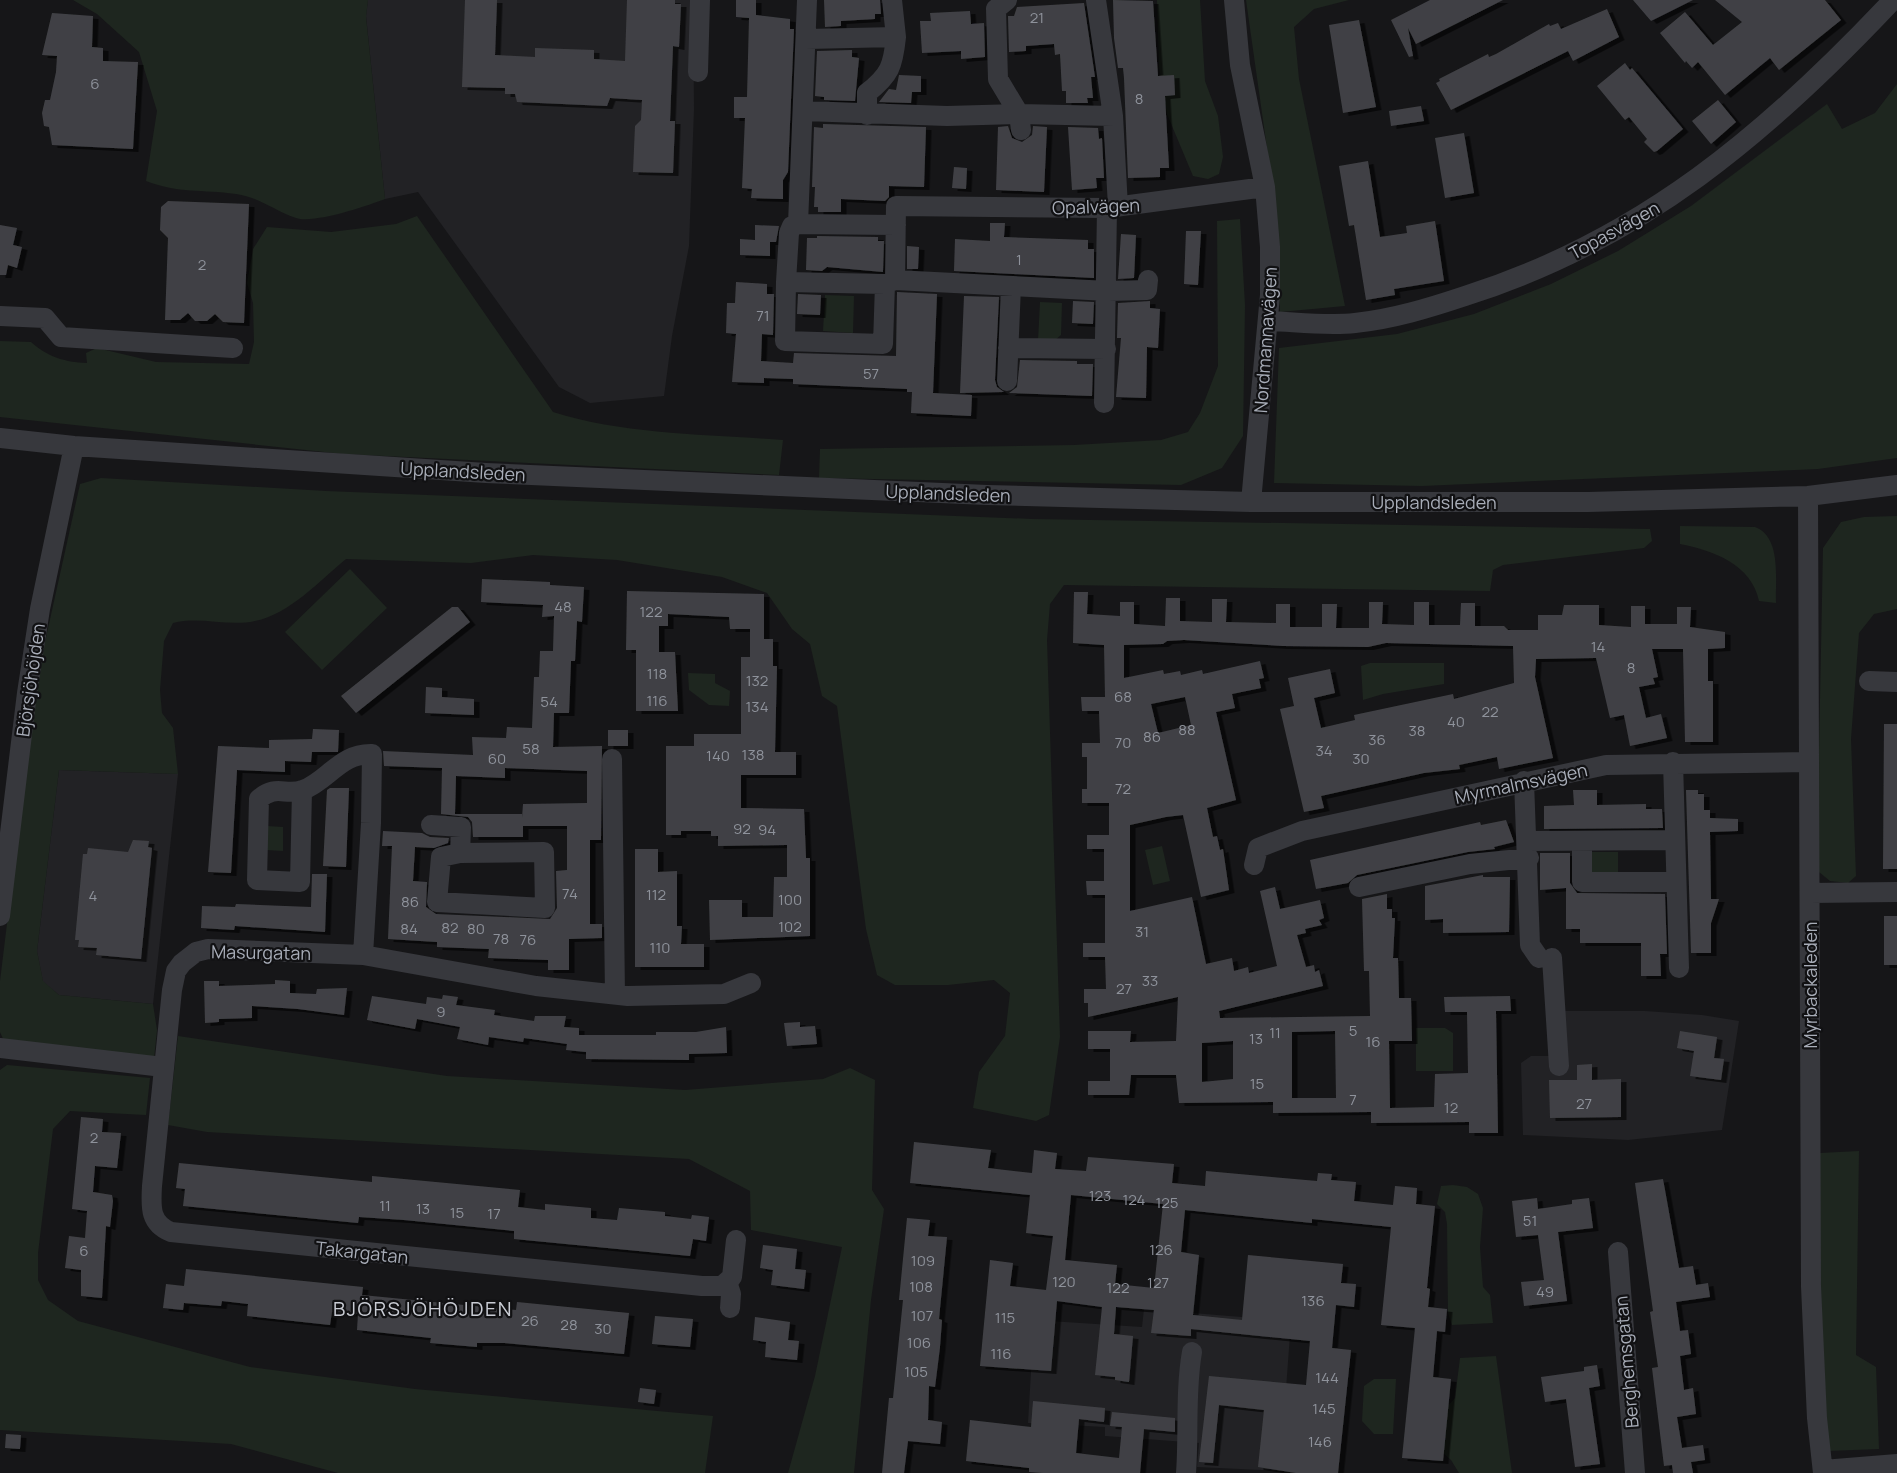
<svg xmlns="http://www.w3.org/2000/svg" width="1897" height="1473" viewBox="0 0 1897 1473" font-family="Manrope,sans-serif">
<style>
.built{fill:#222225}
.green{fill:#1e261f}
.building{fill:#404145;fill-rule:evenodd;filter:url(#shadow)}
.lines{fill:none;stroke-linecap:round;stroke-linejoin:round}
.minor{stroke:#37383d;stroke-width:20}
.labels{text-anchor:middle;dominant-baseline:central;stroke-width:4.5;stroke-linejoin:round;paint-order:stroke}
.number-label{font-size:15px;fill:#8e929b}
.street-label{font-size:18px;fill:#a8adb8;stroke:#111113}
.neighbourhood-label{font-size:20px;letter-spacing:1.5px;fill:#c9ccd4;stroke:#111113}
</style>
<defs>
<filter id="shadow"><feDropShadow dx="5.5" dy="3" stdDeviation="0" flood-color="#0009"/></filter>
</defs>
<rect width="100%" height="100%" fill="#161618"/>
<!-- built -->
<path class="built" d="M368,0H693L694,109L689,246L672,336L664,396L590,403L559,387L418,192L385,199L366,16Z
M59,770L178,774L153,1004L59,995L43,982L37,951Z
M1554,1011H1645L1702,1015L1739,1021L1722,1130L1628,1140L1523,1135L1521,1063L1531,1056H1554Z
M1144,1309L1291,1321L1280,1471L1197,1467L1199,1443L1105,1436V1427L1028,1423L1034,1320L1142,1327Z"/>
<!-- green -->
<path class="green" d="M73,0H368L366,17L385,199C367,206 314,224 296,218C275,211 259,197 236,194C201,189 180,194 146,181L157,111L139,52L97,14Z
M1157,0H1200L1205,81L1218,116L1223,157L1219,174L1208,179L1193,176L1167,114L1159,67Z
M1246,0H1349L1314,9L1294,27L1299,79L1345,306L1280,312L1274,198Z
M1897,84V458L1818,469L1422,486L1274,483L1279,348L1397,334L1474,314L1551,284L1618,251L1691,206L1827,104L1842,129L1875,113Z
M417,216L553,412C626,435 707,434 783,440L779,475L343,454L0,417V341L31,342C48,357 64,362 87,363L86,353L97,348L156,362L249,364L254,342L253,303L247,283L253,249L267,227L331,232L396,224Z
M1240,219L1245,305L1243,436L1222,468L1181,485L819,478L820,449L1074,445L1161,440L1188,432L1200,413L1218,366L1217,221Z
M825,295L854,296L853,333L823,331Z
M1040,302L1062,303L1061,335L1054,341H1038Z
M101,478L326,491L1032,519L1650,529L1652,541L1644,548L1503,565L1493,570L1490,591L1064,585L1050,604L1047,640L1060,1037L1049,1115L1036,1121L973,1108L979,1072L1005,1036L1010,993L994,980L948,985H895L877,975L866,929L837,706L822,696L810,644L792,629L767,593L722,577L617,560L533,555L471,563L346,559C319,581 290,614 255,621C228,627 200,616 173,623L164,641L160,690L162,713L173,728L178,774L59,770L37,951L43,981L59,995L153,1004L157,1030L154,1059L5,1043L0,1032V981L37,678L80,484Z
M1897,516V609L1874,614L1859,633L1851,739L1856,876L1848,883L1830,881L1819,872L1817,851L1823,548L1841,522L1864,517Z
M1680,526L1755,527C1782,537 1775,580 1776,603L1759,601C1752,565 1713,550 1680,544Z
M350,569L387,608L322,670L285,632Z
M1370,663H1444V684L1383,694L1363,700L1361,666Z
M688,673L715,674V683L730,691L729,706L709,705L689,690Z
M267,826L283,827V851L266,850Z
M1162,846L1170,881L1153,885L1145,850Z
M1589,852H1618V880L1589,872Z
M1416,1028H1445L1453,1033V1071H1416Z
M178,1036L447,1076L685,1090L823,1079L850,1068L875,1080L872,1190L884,1209L871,1300L854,1473H788L815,1376L842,1247L751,1230L750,1191L689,1159L207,1132L168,1125Z
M7,1065L150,1078L146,1115L70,1111L53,1129L38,1253V1280L48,1300L78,1321L250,1367L415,1389L713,1416L705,1473H338L231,1444L0,1430V1070Z
M1859,1151L1856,1355L1876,1367L1879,1449L1828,1451L1819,1259L1820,1153Z
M1453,1185L1467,1187L1478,1194L1483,1208L1480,1247L1483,1287L1490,1295L1493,1323L1452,1325L1448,1313L1447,1224L1445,1212L1437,1204L1441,1186Z
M1496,1356L1512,1473H1459L1451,1460L1441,1451L1447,1407L1455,1398L1460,1358Z
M1374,1379H1396L1393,1434H1374L1362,1421L1364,1386Z"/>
<!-- building -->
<path class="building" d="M465,0H497L495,55L535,57V48L594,50V59L625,61L627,0H675V4H681L679,47L673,46L670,121H675L673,173L633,172L635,126L641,120L642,100L610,98L607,106L517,102L515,94H505V88L462,87Z
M736,0H756V15L790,19V29H794L788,172L783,180V199L751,198L752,189L742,188L745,118H734V97H747L749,18L736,17Z
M824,0H880L881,14H875V19L841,21V26L825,27Z
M1113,0L1153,1L1158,76L1174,75L1175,95L1165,96L1169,168H1160V177L1128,178L1124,78L1123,68H1118L1114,38Z
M1430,0H1503L1416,44L1408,28L1413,56L1409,57L1391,20Z
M1633,0H1693L1651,21Z
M1715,0H1825L1841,20L1779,70L1770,58L1725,95L1698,62L1692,68L1686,61L1685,63L1660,33L1685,12L1713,45L1742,22Z
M1084,3L1095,77H1091L1093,98H1087L1088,103H1066V91H1062L1060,54L1055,55L1054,44L1026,46V51L1009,52L1008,16H1014L1017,7Z
M1607,9L1619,37L1573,61L1568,51L1451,110L1436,83L1440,81L1439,79L1488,54L1489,57L1496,54L1549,24L1550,26L1558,23L1561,29Z
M970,11L971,24L984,23L985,57L961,59V51L922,53L920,21H931L930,13Z
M52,13L93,16L92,47L103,48V61L138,62L133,149L52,145L49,127L44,126L42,113L45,100H50L56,72L57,56L42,55Z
M1359,20L1376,107L1343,113L1329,25Z
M852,50V57L859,58L855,101L824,100V97L815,96L817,51Z
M1625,63L1630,70L1632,68L1683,129L1657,151L1654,152L1644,142L1647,139L1629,117L1625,120L1597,86Z
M899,75L921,76V92H912L911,103L879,102L889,89L896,90Z
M1718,100L1736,122L1711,144L1692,121Z
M1421,106L1424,121L1391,126L1389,111Z
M823,124L926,127L924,187L889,186V197L885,201L841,199V212H818V207H814L815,187H812L814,127L823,128Z
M1008,126L1012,138L1022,142L1032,135L1033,126L1047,127L1044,192L996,190L998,127Z
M1068,127L1098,128L1099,139L1102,138L1104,178H1096L1097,188L1072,190Z
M1464,133L1474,193L1445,198L1435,138Z
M1368,161L1380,237L1407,233L1406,226L1435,221L1444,281L1394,289L1395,295L1366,300L1354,225L1349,226L1339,166Z
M954,167L967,168L966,189L952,188Z
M168,201L249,204L244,323L223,322L215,314L207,321H195L188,313L180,320H165L168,238L160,230L161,207Z
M990,223H1005L1004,237L1088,240V249H1094V278L954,271L955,239L990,241Z
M0,225L17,228L13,245L22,247L17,268L8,265L6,275H0Z
M755,225L779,226L776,242H770V256L740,255V239L755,240Z
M1186,231H1201L1198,285L1184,284Z
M1121,234L1136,235L1134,278L1118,279Z
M817,236L878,237V241H884L883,272L827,267L822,271L806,270L807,238H817Z
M907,246L919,247L918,269H907Z
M736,282L767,284V294H774L773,335L762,334L761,361L793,363L794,353L896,356L897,292L937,294L933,393L972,395L971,416L911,413L912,392H907V389L793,384V379L764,378V383L732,382L736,334L726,333L727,303H735Z
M798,294L821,295L820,315L797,314Z
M964,296L999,297L995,380L997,387L1004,392L960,393Z
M1073,301L1094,302L1093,324L1072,323Z
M1150,301V308L1160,309L1158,348L1147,347L1146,398L1116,397L1121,338H1117L1118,303Z
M1020,360L1077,361V364H1093L1092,396L1009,393L1017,387Z
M482,579L550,582V585L584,587L582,622L577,621L575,661H571L569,713H554L553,747L602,746L601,840H590V924H602V938L569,939V970H548V960L488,958L489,949L437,947V942L388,939L392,846H382L383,831L422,833L430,837L449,838L448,843L434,848L415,847L413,881L427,882L426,907L436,914L550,919L557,908L556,871L567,870V826H523V837H473L472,822L468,817L441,814L442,768L384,766L383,751L473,755L472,737L506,738L507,727L532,728L534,677H539L540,651H553L554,616L542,617L543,605L481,602ZM505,768L587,771V803L523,804L522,818V814H455L456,776L505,778Z
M627,591L764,594V639H773V666H777L775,752H796V775H741V808L804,809L806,858H810V936L710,940L709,900H742V917H773L774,877H787V845L718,846V836H711V831H681V835H666V746H694V734H741V657H750V629H730L729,617L668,614V626H659V652H675L678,711H636V650H626Z
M1074,592H1088L1087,614L1120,616V602H1134V624L1165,626L1166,598H1180V621L1212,622V599H1227L1226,622L1276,623V604H1290V627H1322V604H1337L1336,628H1369V602H1383L1382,624L1414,625V602H1429V625H1460L1461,603H1475V626H1504L1508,630H1538V615H1562L1564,605H1599V625L1631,627V606H1645V624H1677V607H1691L1690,627L1725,632V648L1708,649V681H1713V742H1685L1683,649H1652L1658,677L1653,678L1655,684L1639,687L1646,718L1661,714L1667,738L1630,746L1624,715L1610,718L1596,658L1536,659L1535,677L1553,758L1499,769L1497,757L1459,765L1460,769L1424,773L1321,796L1324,808L1304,812L1280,709L1294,706L1288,678L1330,669L1335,693L1314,698L1321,728L1355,720L1354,715L1453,694L1454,699L1514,683L1513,646L1386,643L1368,647L1283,646L1184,640L1167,641L1163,644L1124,645V678L1163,670L1164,674L1180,671L1181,675L1202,670L1203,674L1260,661L1264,678L1259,679L1261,688L1232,694L1235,708L1216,712L1236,800L1207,808L1213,837L1217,836L1220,850L1223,849L1229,890L1201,897L1183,815L1166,817L1130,825V911L1192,897L1206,964L1232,958L1234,971L1248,967L1249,973L1277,966L1260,891L1275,887L1280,909L1320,900L1324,918L1319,920L1322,925L1305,929L1306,933L1297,935L1306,967L1314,965L1315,972L1319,970L1323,986L1219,1011L1220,1018L1370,1016L1369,971H1364L1362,899L1387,894V909H1392V918H1395L1393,958H1398L1399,998H1411L1412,1041H1389L1390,1108L1434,1107L1435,1074L1468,1073L1467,1012H1445L1444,997L1510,996L1511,1011H1496L1498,1133H1469V1122L1371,1123V1112L1273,1113V1102L1179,1103L1176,1075H1131L1129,1095H1088V1081H1110V1049H1088V1031H1131L1130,1042L1176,1041L1178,997L1088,1017V1003H1084V989H1106L1105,957H1083V943H1105V895H1087L1086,881H1104V849H1087V835H1109V803H1082V789H1087V757H1082V743H1100L1099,711H1082L1081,697H1105L1104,645L1073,643ZM1185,697L1191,725L1158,733L1151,704ZM1335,1031L1336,1098H1292V1032ZM1233,1041V1079L1202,1082V1043Z
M452,607H458L470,622L356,713L341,696Z
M426,687L442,688V697L474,699V715L425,713Z
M1884,724H1897V869H1883Z
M313,729L339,730L338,752H312L311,762L285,761V772L237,770L231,873L208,872L218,746L269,748V740L312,739Z
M608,730H628V746H608Z
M330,788H349L346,867L323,866L327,790Z
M1573,790H1597V805L1646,804V809H1662L1663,828L1544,829V806L1574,805Z
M1686,790H1698V794H1704V810H1710V818L1738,819V831L1710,832L1711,899H1719L1711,923V953H1691Z
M1506,820L1514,842L1494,847L1495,849L1468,852L1357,875L1348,883L1316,889L1310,860L1480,822L1481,825Z
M133,840L149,841L148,847L152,848L141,959L96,955L97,948L78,947L79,940H75L83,854H87L88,848L128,852Z
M635,849H658V872L677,871V926H682L681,944H704V967H635Z
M1540,853H1570V883L1577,893L1665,894L1667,954H1660L1661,976H1641V943H1580V929H1566V888L1540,890Z
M312,874H327L325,932L235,926L234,930L201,928L202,906L235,907L236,904L311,907Z
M1483,875V877H1510L1509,932L1443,933V919L1425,920V886Z
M1884,916H1897V965H1884Z
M275,980L290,981V993L316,994L317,989L347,988L344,1015L298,1009L252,1006V1018L219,1019V1022L205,1023L204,981H219V986L275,984Z
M443,995L458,997L456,1005L495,1010L494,1015L534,1021L535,1016H566L564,1027L579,1028V1035H656V1032H696L726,1027L727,1053L689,1054V1060L586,1059V1052L566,1050L567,1044L524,1038L523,1042L489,1037L488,1045L457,1039L460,1027L417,1019L415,1029L367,1020L372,996L426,1004L427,997L442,999Z
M800,1022V1027L815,1026L817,1044L787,1046L784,1023Z
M1680,1031L1717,1037L1714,1058L1724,1059L1721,1080L1690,1076L1694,1051L1677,1048Z
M1592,1064V1080L1621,1079V1117L1550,1118L1549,1080H1577V1065Z
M81,1117L103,1119L102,1132L121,1133L117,1168L95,1166L93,1192L112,1195L113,1201L110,1227L106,1226L102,1298L81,1296V1270L65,1268L69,1236L85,1238L87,1211L72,1209Z
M914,1142L991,1150L988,1168L1032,1173L1034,1150L1057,1153L1055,1169L1086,1171L1088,1157L1174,1164L1172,1183L1205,1186L1206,1171L1317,1181L1318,1173L1332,1174L1331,1180L1356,1182L1354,1201L1393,1205L1395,1186L1417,1188L1416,1204L1435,1206L1427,1288L1430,1289L1428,1307L1447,1309L1445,1332L1437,1331L1433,1377L1451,1379L1443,1461L1402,1458L1415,1328L1381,1325L1391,1227L1312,1219V1223L1185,1210L1181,1252L1199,1255L1193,1315L1242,1320L1248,1255L1343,1264L1341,1283L1356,1284L1354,1307L1336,1305L1332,1348L1351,1350L1338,1473H1296L1258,1467L1264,1410L1219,1405L1213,1463L1199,1462L1209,1376L1306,1385L1310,1341L1191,1329V1336L1151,1333L1154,1310L1116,1307L1114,1334L1133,1336L1129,1382L1115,1380V1377L1095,1375L1102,1307L1057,1301L1051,1371L980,1366L990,1260L1013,1263L1010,1286L1046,1290L1053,1236L1026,1233L1030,1195L910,1183ZM1071,1195L1163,1204L1154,1288L1115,1284L1117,1265L1065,1260Z
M179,1163L372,1182V1176L520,1190L518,1207L545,1210V1204L591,1208V1218L617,1220L619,1208L665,1212V1216L691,1219L692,1215L709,1217L706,1241L693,1239L690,1256L514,1239V1231L404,1220L359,1217L358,1223L183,1206L185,1189L176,1188Z
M1663,1179L1679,1268L1693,1266L1696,1285L1708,1283L1710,1297L1676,1302L1680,1331L1688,1330L1691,1354L1680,1356L1684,1390L1693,1388L1696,1414L1677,1417L1682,1448L1703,1445L1705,1460L1691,1462L1693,1473H1673L1672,1465L1664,1466L1652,1368L1658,1367L1650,1312L1653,1311L1635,1183Z
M1537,1198L1538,1209L1572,1204V1200L1589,1198L1593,1228L1558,1232L1567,1301L1524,1306L1521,1282L1544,1280L1538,1235L1516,1237L1512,1201Z
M907,1218L930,1220L928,1236L947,1237L939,1319L942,1320L940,1347L935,1387L929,1386L928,1420L942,1422L940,1444L908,1441L904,1473H882L889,1398H893L903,1300H899Z
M763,1245L797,1249L795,1269L806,1270L804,1289L771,1285L773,1270L760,1268Z
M186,1269L363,1287L362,1295L516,1310L517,1302L629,1313L624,1354L504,1343H477V1347L430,1343L431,1338L357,1330L358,1314L332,1312L330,1325L247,1316L248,1304L222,1301L221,1306L184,1303L183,1310L163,1308L166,1284L184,1286Z
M655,1316L693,1319L690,1347L652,1344Z
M755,1317L790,1322L788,1340L799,1341L797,1360L765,1357L766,1342L753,1340Z
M1597,1365L1600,1386L1589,1388L1600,1464L1575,1467L1566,1399L1545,1402L1541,1377L1584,1371V1367Z
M640,1388L656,1390L654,1404L638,1402Z
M1033,1401L1105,1408L1104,1422L1079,1419L1076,1453L1119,1458L1122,1427L1110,1426L1112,1412L1175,1418V1432L1144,1429L1140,1473H1043L1029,1472V1468L966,1461L970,1420L1031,1427Z
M6,1434L21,1435L20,1449L5,1448Z"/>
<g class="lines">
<!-- minor -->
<path class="minor" d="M807,0L798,224L896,225
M1007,0L996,9L998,79L1019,114
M1096,0L1113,116L1118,207
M1234,0L1240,65L1265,187L1270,247V295L1251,502
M807,39L896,37L892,0
M698,72L700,0
M804,111L947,116L1019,114
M867,115V93C890,75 893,66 896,37
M1021,130L1019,114L1113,116
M798,224L792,226L789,233L786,282L885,284L895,280L1108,291L1147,290L1148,280
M895,280L896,206L1107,208L1265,187
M786,282L785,341L883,344L885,284
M0,316L45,318L61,337L233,348
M1268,321C1296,322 1327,326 1355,323C1393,319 1429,308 1465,296C1642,240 1768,133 1893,0
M1008,348L1106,349
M1007,381L1011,286
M1104,403L1107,208
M0,438L74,446L486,473L987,495L1251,502H1588L1808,496L1897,485
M1808,496L1811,1286L1817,1418L1823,1473
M1869,681L1897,682
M612,759L615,995
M1673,762L1679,968
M1524,781L1530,945L1539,958
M302,790L300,882L257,880L259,799C276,784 285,796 303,790C328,781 340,753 372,754L371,823L363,955
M431,825L461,827L460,853L441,857L437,902L545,908L544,852L460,853
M1527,841L1675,840
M1582,843V882H1675
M1254,865L1258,848L1302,831L1606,765L1808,762
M1359,887L1470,864L1529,858
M1810,893L1897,892
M0,916L27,693L40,609L74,446
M1552,958L1559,1066
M0,1048L163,1067
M736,1240L732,1277L722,1286H702L171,1232C149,1223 151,1206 152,1186L172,990L176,971L182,963L196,952L208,949L363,955L536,986L628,996L724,994L751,983
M1618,1252L1635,1473
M727,1282L731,1294L730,1308
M1823,1470L1897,1464
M1186,1473C1189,1433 1185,1392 1192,1352"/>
</g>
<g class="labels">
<!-- number labels -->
<g class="number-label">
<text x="1037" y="17">21</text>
<text x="95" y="83">6</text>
<text x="1139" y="98">8</text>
<text x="1019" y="259">1</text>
<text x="202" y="264">2</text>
<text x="763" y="315">71</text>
<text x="871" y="373">57</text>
<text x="563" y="606">48</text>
<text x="651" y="611">122</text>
<text x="1598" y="646">14</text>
<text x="1631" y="667">8</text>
<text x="657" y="673">118</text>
<text x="757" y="680">132</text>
<text x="1123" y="696">68</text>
<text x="657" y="700">116</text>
<text x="549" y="701">54</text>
<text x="757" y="706">134</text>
<text x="1490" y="711">22</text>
<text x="1456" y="721">40</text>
<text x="1187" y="729">88</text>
<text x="1417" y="730">38</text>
<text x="1152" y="736">86</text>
<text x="1377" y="739">36</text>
<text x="1123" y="742">70</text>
<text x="531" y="748">58</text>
<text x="1324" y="750">34</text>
<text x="753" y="754">138</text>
<text x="718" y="755">140</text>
<text x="497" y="758">60</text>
<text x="1361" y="758">30</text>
<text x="1123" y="788">72</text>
<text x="742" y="828">92</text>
<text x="767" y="829">94</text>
<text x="570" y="893">74</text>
<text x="656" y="894">112</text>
<text x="93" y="895">4</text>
<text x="790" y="899">100</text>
<text x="410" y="901">86</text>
<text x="790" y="926">102</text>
<text x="450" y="927">82</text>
<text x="409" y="928">84</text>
<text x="476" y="928">80</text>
<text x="1142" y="931">31</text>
<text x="501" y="938">78</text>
<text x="528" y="939">76</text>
<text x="660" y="947">110</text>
<text x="1150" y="980">33</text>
<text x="1124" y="988">27</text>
<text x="441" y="1011">9</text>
<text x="1353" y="1030">5</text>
<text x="1275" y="1032">11</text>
<text x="1256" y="1038">13</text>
<text x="1373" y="1041">16</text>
<text x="1257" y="1083">15</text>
<text x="1353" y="1099">7</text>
<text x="1584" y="1103">27</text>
<text x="1451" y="1107">12</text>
<text x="94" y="1137">2</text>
<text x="1100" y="1195">123</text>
<text x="1134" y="1199">124</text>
<text x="1167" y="1202">125</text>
<text x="385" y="1205">11</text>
<text x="423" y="1208">13</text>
<text x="457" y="1212">15</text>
<text x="494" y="1213">17</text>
<text x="1530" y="1220">51</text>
<text x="1161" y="1249">126</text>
<text x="84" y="1250">6</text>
<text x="923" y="1260">109</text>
<text x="1064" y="1281">120</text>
<text x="1158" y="1282">127</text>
<text x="921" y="1286">108</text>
<text x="1118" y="1287">122</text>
<text x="1545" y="1291">49</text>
<text x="1313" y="1300">136</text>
<text x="922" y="1315">107</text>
<text x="1005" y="1317">115</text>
<text x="530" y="1320">26</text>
<text x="569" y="1324">28</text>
<text x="603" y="1328">30</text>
<text x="919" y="1342">106</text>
<text x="1001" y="1353">116</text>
<text x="916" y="1371">105</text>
<text x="1327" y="1377">144</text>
<text x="1324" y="1408">145</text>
<text x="1320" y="1441">146</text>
</g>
<!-- street labels -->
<g class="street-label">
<text transform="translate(1096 206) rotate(-2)">Opalvägen</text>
<text transform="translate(1614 230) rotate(-29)">Topasvägen</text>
<text transform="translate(1265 340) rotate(-86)">Nordmannavägen</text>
<text transform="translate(463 471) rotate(3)">Upplandsleden</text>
<text transform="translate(948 493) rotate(2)">Upplandsleden</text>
<text x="1434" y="502">Upplandsleden</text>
<text transform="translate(30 680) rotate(-82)">Björsjöhöjden</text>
<text transform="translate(1521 783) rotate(-12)">Myrmalmsvägen</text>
<text transform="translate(261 952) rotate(1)">Masurgatan</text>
<text transform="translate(1810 985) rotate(-90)">Myrbackaleden</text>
<text transform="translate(362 1252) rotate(6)">Takargatan</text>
<text transform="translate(1626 1362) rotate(-95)">Berghemsgatan</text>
</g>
<!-- neighbourhood labels -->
<g class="neighbourhood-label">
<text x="423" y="1308">BJÖRSJÖHÖJDEN</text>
</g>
</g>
</svg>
